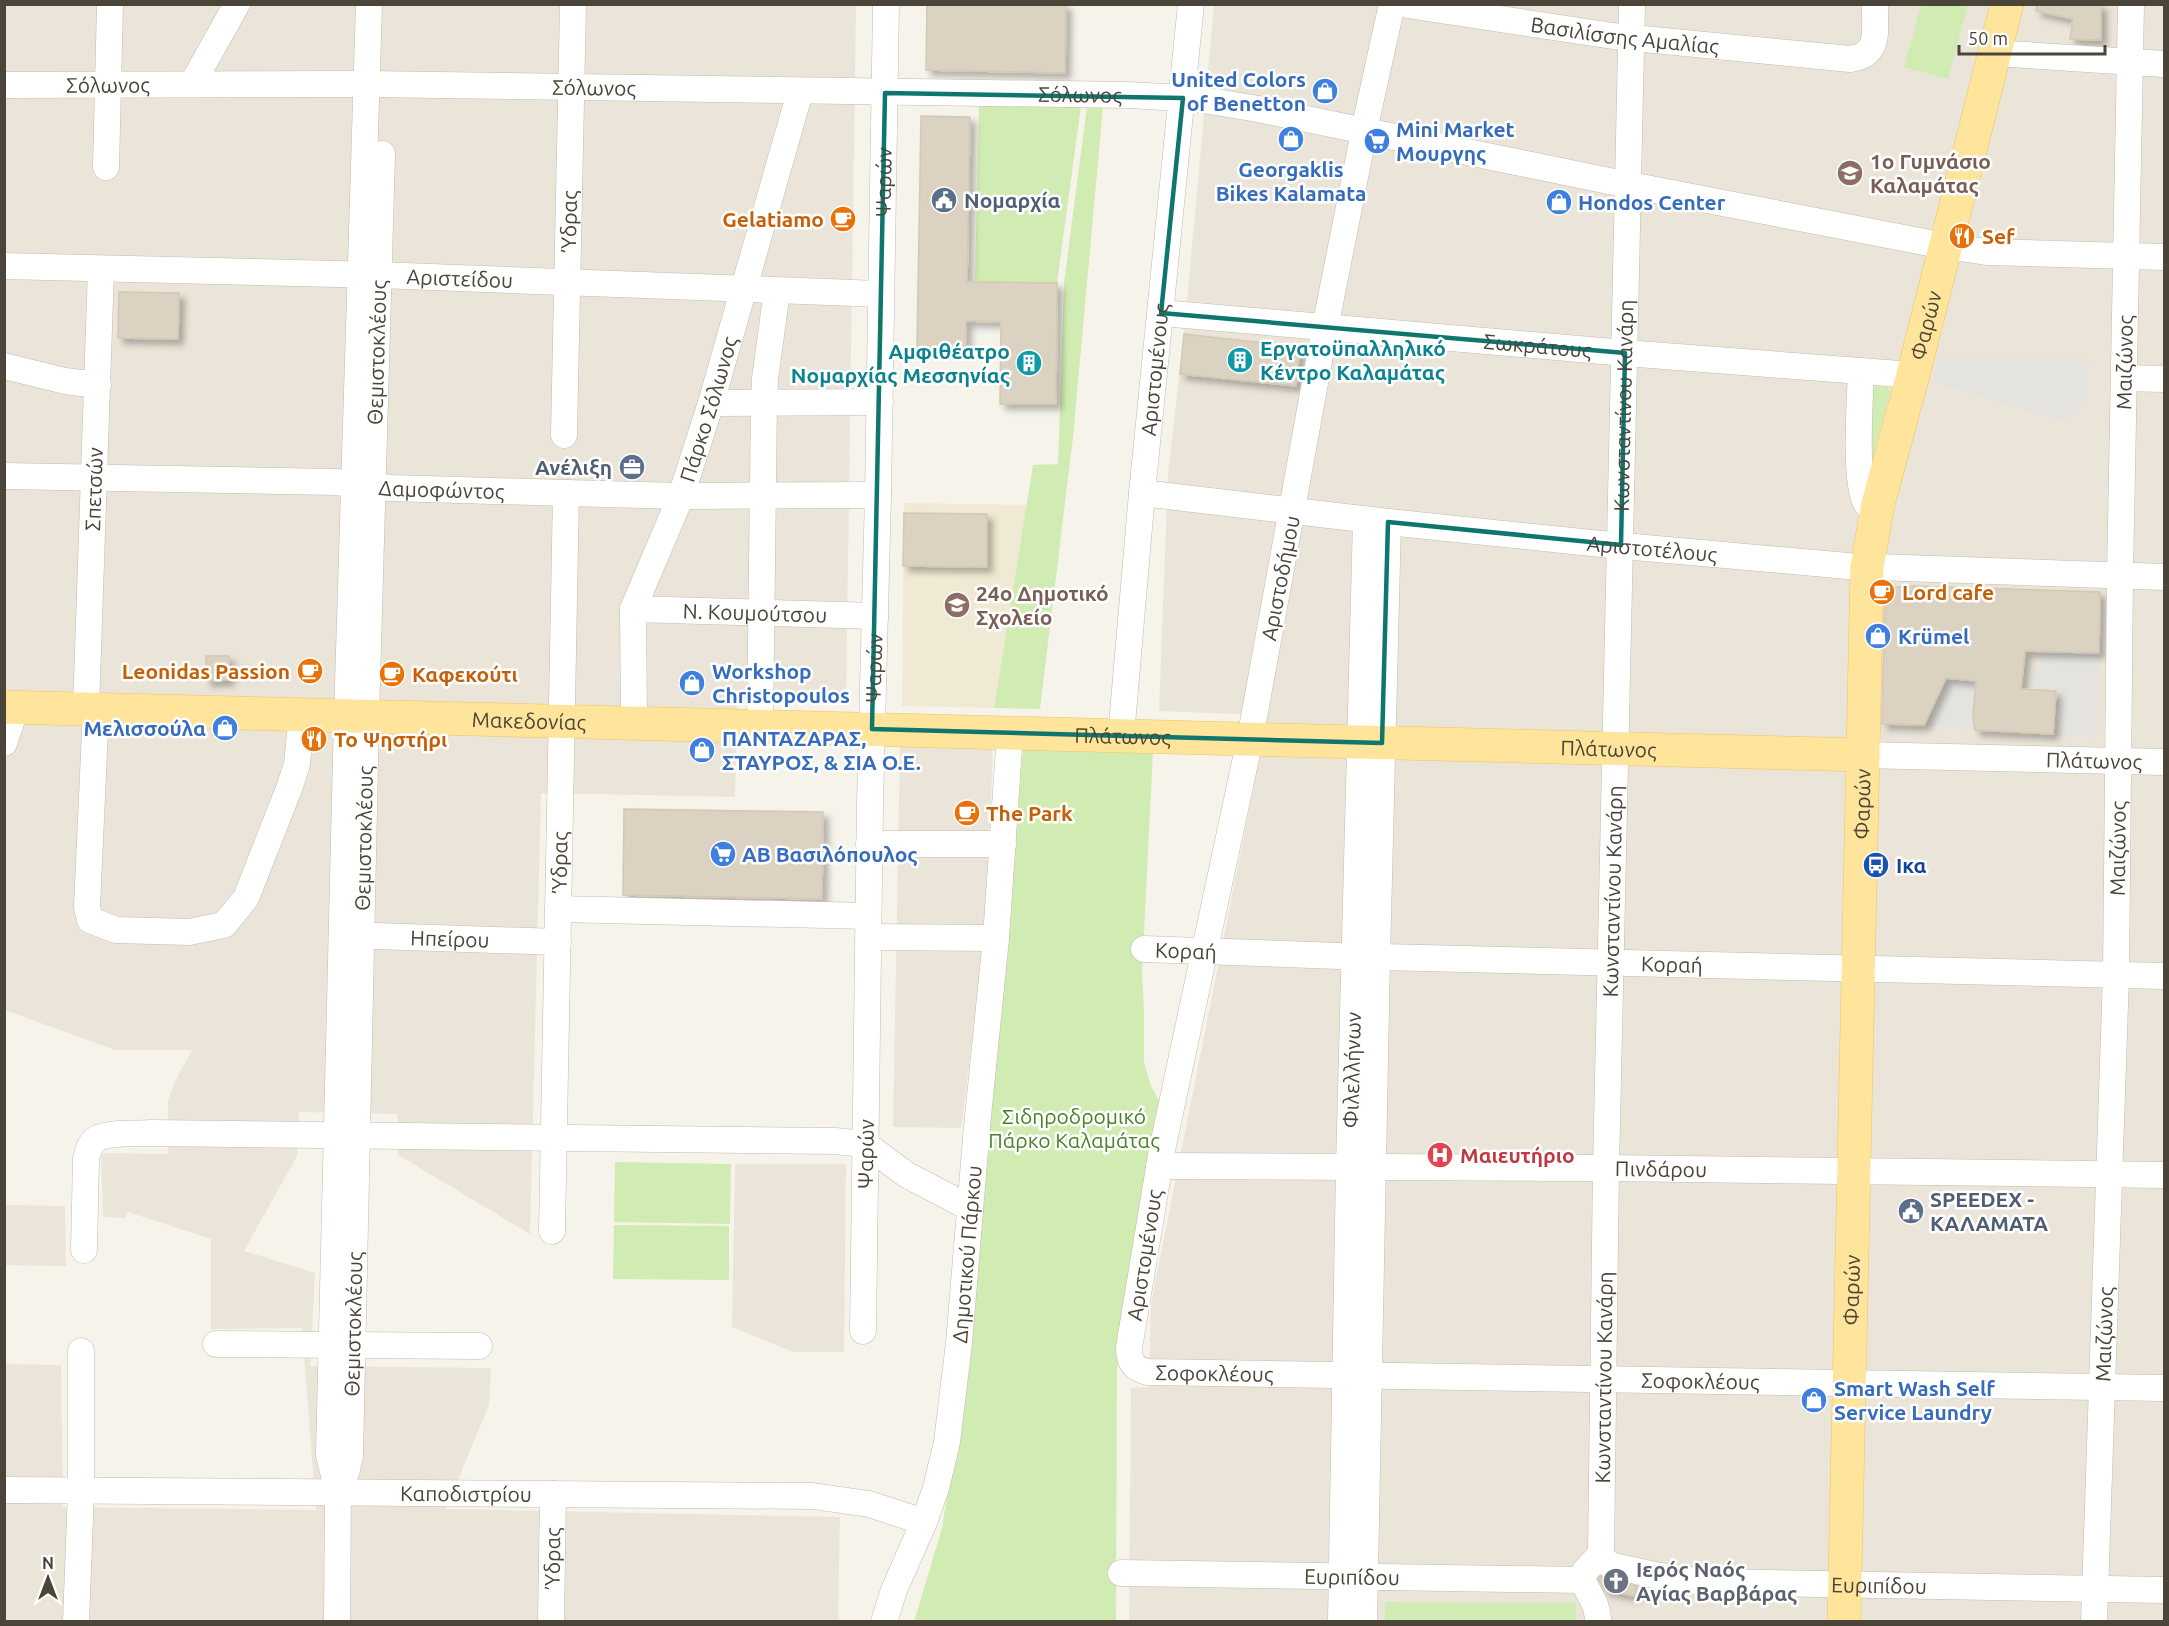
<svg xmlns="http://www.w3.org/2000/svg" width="2169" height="1626" viewBox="0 0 2169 1626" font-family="Ubuntu,sans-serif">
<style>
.residential{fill:#ebe5d9}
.education{fill:#f0e9d4}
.green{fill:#d1ecb2}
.parking{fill:#e5e3df}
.building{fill:#dcd2c2;stroke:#d4c8b2;stroke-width:1.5;filter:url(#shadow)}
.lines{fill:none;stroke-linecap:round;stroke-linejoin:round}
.minor-casing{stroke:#c3bbad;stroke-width:27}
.major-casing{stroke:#ecc564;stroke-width:34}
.minor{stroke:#fff;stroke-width:26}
.major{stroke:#ffe49b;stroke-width:33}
.marked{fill:none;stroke:#0f766e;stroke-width:4.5;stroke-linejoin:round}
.labels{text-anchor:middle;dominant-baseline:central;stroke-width:5;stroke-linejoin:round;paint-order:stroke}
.street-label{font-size:21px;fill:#4b4438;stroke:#fff}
.shop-label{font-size:21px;font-weight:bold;fill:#366cbe;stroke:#fff;text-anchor:start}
.education-label{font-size:21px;font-weight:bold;fill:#785e54;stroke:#fff;text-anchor:start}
.service-label{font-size:21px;font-weight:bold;fill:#4e5e75;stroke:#fff;text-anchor:start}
.food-label{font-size:21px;font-weight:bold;fill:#c56008;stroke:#fff;text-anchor:start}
.culture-label{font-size:21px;font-weight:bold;fill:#0d838f;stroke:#fff;text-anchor:start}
.transit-label{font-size:21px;font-weight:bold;fill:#164399;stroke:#fff;text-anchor:start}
.park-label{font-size:21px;fill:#478226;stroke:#fff}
.health-label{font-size:21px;font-weight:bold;fill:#be3a42;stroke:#fff;text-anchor:start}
.worship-label{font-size:21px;font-weight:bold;fill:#5b616d;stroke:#fff;text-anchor:start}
</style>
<defs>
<filter id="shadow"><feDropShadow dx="5.5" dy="5.5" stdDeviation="3" flood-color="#0004"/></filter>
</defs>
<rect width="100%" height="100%" fill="#f6f3eb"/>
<!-- residential -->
<path class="residential" d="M5,5H856L846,704L737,701L735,797L541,793L530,1234L398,1155L397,1114L299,1112L297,1156L244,1251L315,1273L310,1366L491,1368L489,1405L446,1509L840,1517L838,1621L5,1622V1364L61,1365L63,1507L316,1510L302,1328L211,1329V1239L128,1212L125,1218L103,1217L101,1153L168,1154V1101L175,1081L192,1050H115L5,1010Z
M1214,5H2164V1621L1129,1622L1131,1388L1149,1387L1151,1303L1268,715L1159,711L1168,473L1184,334Z
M900,746L993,747L986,931L961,1128L893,1127Z
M735,1164H846L844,1352H793L732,1327Z
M5,1205L65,1206L66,1266L5,1265Z"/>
<!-- education -->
<path class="education" d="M904,503L1027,505L994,708L902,706Z"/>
<!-- green -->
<path class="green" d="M1921,5H1968L1948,79L1904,67Z
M979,105L1081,106L1057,283L975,282Z
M1087,106L1103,107L1073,437L1040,709L994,708L1033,465L1058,464L1064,283Z
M1873,386L1888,387L1890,392L1872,459H1869Z
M1023,748L1153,751L1142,974L1144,1011V1062L1151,1086L1167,1115L1117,1370L1116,1621L914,1622L942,1528L958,1430L1007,939Z
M615,1162L731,1164L730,1224L614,1222Z
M614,1225L729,1226V1280L613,1279Z
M1385,1602L1576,1603V1621H1385Z"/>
<!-- parking -->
<path class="parking" d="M1937,358L2089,359L2087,399L2067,423L1935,383Z
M2042,652L2099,653L2097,737L2053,734L2056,692L2031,687L2032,672H2040Z
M1959,676L1976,677L1973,716L1975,730L1924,725L1948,678L1957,679Z"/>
<!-- building -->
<path class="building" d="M927,4H1066L1065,73L926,70Z
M2037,4H2101V40L2070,39L2073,19L2036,11Z
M921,116L970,117L967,282L1057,283L1056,404H1000L1001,322L966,321V349L917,348Z
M119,292L179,293L178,339L118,338Z
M1184,334L1300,347L1296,386L1180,374Z
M904,513L987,514V567L903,566Z
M1915,586L2100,592L2099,653L2025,651L2021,689L2056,691L2053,734L1975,730L1973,716L1976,681L1946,678L1924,725L1882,724L1885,588Z
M206,656H229V680L206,681Z
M624,809L823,812L822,899L623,895Z
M1600,1576L1610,1581L1637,1586L1635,1596L1605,1590L1598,1579Z"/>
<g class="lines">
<defs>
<g id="minor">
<path id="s1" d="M1392,4L1367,117L1325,328L1250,739L1162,1150L1129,1348C1129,1362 1134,1369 1148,1372L2164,1388"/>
<path id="s2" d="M1401,4L1613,36L1850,59C1882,55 1874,30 1875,4"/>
<path d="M1994,53L2164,64"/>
<path d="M192,84L237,4"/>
<path id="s3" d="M4,85L367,84L1129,95L1198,99L1258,109L1609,181L1945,246L1987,252L2164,257"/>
<path d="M106,167L110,4"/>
<path id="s4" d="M4,266L379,275L880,294"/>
<path id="s5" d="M1161,313L1625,353L1913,375"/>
<path d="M4,366L65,381L98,385"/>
<path d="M1861,371C1860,399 1854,482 1866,503C1869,507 1873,510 1876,514"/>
<path d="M2124,378L2164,379"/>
<path d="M711,403L880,402"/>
<path id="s6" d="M564,435L573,4"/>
<path id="s7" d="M4,476L335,482L391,488L566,493L681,496L878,495"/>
<path id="s8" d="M1142,493L1388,522L1601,544L1848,566L2164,577"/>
<path id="s9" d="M633,609L875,616"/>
<path id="s10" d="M86,709L101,269"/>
<path d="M96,709L87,907L90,920L116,930L189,932L224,925L246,898L290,786L297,764L302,715"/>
<path id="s11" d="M634,723L633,609L681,496L711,403L800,92"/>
<path d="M760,727L764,402L765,379L777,291"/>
<path id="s12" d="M1121,736L1142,493L1191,4"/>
<path d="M4,743L16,708"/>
<path id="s13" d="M1863,755L2164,762"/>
<path d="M869,844H1003"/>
<path d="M558,909L868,916"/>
<path id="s14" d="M345,935L558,942"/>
<path d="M868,937L996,938"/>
<path id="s15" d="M1144,949L1339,956L2164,976"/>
<path id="s16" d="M1159,1166L1606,1168L2164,1175"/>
<path id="s17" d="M552,1231L566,493"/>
<path d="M84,1250L86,1159C88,1150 90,1142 98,1138C111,1132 138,1134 152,1133L835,1141L854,1143L873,1150L907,1175L970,1208"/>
<path id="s18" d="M863,1331L870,804L878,495L886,4"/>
<path d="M216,1344L479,1346"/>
<path id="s19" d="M4,1490L813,1496L869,1504L924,1522"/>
<path id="s20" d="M338,1492L347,1470L350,1455L366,717L382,154"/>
<path id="s21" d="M1601,1554L1607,1563L1613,1566L1660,1576L1704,1582L2164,1590"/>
<path id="s22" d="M1121,1573L1582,1580"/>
<path d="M76,1622L81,1490V1351"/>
<path d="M337,1622L338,1492L329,1455L347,716L369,4"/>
<path id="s23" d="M551,1622L553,1494"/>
<path id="s24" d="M884,1622L894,1590L924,1522L936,1488L947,1442L959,1343L977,1126L996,938L1010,733"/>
<path id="s25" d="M1341,1622L1349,1167L1366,520"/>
<path d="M1364,1622L1377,957L1388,522"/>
<path id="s26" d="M1598,1622C1598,1602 1588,1595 1582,1578L1585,1571L1601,1554L1606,1168L1632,4"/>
<path id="s27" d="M2094,1622L2116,975L2120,575L2131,4"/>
</g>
<g id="major">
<path id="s28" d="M4,707L1863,755"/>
<path id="s29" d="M1844,1622L1867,567L1878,504L1913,375L2007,4"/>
</g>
</defs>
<!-- minor casing -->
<use href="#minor" class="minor-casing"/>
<!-- major casing -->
<use href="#major" class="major-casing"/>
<!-- minor -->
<use href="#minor" class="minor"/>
<!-- major -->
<use href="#major" class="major"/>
</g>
<!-- marked area -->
<path class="marked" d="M885,93L1183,98L1161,313L1625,353L1621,545L1388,522L1382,743L872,729Z"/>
<!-- icons -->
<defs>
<symbol id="shop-disc" viewBox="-11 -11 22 22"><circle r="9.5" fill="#3f7fe0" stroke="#fff"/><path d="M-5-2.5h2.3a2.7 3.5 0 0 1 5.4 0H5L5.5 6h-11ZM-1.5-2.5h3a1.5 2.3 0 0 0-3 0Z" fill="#fff"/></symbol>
<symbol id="supermarket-disc" viewBox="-11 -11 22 22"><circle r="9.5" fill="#3f7fe0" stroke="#fff"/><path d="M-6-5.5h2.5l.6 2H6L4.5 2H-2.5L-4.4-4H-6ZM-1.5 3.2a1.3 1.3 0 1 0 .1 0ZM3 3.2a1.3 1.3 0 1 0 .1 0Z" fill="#fff"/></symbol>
<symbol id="school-disc" viewBox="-11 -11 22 22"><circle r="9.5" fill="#8d6e63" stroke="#fff"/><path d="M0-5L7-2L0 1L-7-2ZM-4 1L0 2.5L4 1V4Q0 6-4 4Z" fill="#fff"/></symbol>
<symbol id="civic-disc" viewBox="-11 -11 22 22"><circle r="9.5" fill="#5c6f8a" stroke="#fff"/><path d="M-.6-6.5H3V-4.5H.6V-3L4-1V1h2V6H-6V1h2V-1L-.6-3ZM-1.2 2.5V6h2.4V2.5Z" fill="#fff"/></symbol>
<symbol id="cafe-disc" viewBox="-11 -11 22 22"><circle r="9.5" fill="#e8710a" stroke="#fff"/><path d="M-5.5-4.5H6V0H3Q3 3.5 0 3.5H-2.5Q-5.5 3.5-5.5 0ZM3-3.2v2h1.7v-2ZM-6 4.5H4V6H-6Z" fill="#fff"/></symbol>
<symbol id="restaurant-disc" viewBox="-11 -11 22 22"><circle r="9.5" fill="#e8710a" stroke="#fff"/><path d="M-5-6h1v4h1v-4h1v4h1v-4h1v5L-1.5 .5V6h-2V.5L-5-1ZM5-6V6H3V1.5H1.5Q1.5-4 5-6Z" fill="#fff"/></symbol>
<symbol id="building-disc" viewBox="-11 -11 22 22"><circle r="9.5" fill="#0f9aa8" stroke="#fff"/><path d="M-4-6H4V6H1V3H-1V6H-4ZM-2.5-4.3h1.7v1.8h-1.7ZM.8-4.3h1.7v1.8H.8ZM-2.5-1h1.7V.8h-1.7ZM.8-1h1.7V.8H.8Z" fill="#fff"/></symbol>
<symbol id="office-disc" viewBox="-11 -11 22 22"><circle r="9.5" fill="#5c6f8a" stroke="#fff"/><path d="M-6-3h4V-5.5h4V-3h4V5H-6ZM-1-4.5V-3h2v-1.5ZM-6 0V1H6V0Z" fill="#fff"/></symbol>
<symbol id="bus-disc" viewBox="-11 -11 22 22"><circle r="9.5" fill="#1a4fb4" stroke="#fff"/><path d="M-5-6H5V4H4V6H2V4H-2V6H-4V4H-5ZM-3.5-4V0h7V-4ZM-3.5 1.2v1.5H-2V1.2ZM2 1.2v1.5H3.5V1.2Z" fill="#fff"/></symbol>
<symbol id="hospital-disc" viewBox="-11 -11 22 22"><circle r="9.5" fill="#e0444e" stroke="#fff"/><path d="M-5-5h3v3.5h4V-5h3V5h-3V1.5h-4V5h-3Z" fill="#fff"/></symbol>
<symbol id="church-disc" viewBox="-11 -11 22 22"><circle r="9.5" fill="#6b7280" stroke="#fff"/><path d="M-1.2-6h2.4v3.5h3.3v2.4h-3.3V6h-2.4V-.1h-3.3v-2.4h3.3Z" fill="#fff"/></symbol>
</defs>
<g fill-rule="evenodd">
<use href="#shop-disc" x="1310" y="76" width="30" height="30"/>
<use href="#shop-disc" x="1276" y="124" width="30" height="30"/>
<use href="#supermarket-disc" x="1362" y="126" width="30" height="30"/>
<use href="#school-disc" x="1835" y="158" width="30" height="30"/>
<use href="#civic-disc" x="929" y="185" width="30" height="30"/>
<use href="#shop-disc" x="1544" y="187" width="30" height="30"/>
<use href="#cafe-disc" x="828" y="204" width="30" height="30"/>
<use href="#restaurant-disc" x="1947" y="221" width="30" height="30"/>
<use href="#building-disc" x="1225" y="345" width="30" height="30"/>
<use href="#building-disc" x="1014" y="348" width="30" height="30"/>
<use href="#office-disc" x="617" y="452" width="30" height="30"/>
<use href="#cafe-disc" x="1867" y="577" width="30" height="30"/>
<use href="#school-disc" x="942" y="590" width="30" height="30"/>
<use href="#shop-disc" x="1863" y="621" width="30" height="30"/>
<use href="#cafe-disc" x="295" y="656" width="30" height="30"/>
<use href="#cafe-disc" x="377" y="659" width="30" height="30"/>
<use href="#shop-disc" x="677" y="668" width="30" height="30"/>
<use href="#shop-disc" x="210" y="713" width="30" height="30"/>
<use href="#restaurant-disc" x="299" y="724" width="30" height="30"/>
<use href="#shop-disc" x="687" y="735" width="30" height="30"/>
<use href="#cafe-disc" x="952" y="798" width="30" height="30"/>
<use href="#supermarket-disc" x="708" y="839" width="30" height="30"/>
<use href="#bus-disc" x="1861" y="850" width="30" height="30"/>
<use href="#hospital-disc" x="1425" y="1140" width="30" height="30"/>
<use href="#civic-disc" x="1896" y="1196" width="30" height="30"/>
<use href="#shop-disc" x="1799" y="1385" width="30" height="30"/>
<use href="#church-disc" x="1601" y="1566" width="30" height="30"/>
</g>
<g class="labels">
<!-- street labels -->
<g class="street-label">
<text stroke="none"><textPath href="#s2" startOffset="226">Βασιλίσσης Αμαλίας</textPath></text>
<text stroke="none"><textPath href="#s3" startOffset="104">Σόλωνος</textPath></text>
<text stroke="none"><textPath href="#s3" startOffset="590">Σόλωνος</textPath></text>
<text stroke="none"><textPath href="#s3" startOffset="1076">Σόλωνος</textPath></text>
<text stroke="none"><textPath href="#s18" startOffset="1149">Ψαρών</textPath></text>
<text stroke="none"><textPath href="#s6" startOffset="214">Ύδρας</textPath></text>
<text stroke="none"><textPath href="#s4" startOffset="456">Αριστείδου</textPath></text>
<text stroke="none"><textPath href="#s29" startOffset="1304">Φαρών</textPath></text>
<text stroke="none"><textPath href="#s5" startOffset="378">Σωκράτους</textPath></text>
<text stroke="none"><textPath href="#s20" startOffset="1142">Θεμιστοκλέους</textPath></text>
<text stroke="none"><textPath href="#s27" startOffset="1260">Μαιζώνος</textPath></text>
<text stroke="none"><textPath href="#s12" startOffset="368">Αριστομένους</textPath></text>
<text stroke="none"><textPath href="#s26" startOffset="1227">Κωνσταντίνου Κανάρη</textPath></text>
<text stroke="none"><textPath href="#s11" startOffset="328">Πάρκο Σόλωνος</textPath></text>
<text stroke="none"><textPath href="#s10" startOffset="220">Σπετσών</textPath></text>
<text stroke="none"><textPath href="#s7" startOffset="438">Δαμοφώντος</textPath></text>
<text stroke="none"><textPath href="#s8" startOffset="513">Αριστοτέλους</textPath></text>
<text transform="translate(1280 578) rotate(-79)">Αριστοδήμου</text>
<text stroke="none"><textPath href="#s9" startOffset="122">Ν. Κουμούτσου</textPath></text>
<text stroke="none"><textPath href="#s18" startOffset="663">Ψαρών</textPath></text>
<text stroke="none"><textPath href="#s28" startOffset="525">Μακεδονίας</textPath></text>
<text stroke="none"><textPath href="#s28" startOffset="1119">Πλάτωνος</textPath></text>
<text stroke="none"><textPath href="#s28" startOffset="1605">Πλάτωνος</textPath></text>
<text stroke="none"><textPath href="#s13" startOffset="231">Πλάτωνος</textPath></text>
<text stroke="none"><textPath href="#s29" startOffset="818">Φαρών</textPath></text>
<text stroke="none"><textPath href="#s20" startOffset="656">Θεμιστοκλέους</textPath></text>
<text stroke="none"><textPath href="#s27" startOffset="774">Μαιζώνος</textPath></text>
<text stroke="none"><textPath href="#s17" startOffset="369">Ύδρας</textPath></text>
<text stroke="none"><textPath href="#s26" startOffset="741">Κωνσταντίνου Κανάρη</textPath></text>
<text stroke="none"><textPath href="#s14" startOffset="105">Ηπείρου</textPath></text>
<text stroke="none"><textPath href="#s15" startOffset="42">Κοραή</textPath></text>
<text stroke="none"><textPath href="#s15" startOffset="528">Κοραή</textPath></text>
<text stroke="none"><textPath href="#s25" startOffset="552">Φιλελλήνων</textPath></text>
<text stroke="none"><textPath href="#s18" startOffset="177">Ψαρών</textPath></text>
<text stroke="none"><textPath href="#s16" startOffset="502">Πινδάρου</textPath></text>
<text stroke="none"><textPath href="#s24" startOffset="380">Δημοτικού Πάρκου</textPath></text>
<text transform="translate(1144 1255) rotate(-81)">Αριστομένους</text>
<text stroke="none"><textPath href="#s29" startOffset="332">Φαρών</textPath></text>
<text stroke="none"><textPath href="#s20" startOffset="170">Θεμιστοκλέους</textPath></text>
<text stroke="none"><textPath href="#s27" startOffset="288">Μαιζώνος</textPath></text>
<text stroke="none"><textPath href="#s1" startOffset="1470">Σοφοκλέους</textPath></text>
<text stroke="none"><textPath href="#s26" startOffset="255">Κωνσταντίνου Κανάρη</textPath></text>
<text stroke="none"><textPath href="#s1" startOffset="1956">Σοφοκλέους</textPath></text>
<text stroke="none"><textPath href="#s19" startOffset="462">Καποδιστρίου</textPath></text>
<text stroke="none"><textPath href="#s23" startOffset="64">Ύδρας</textPath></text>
<text stroke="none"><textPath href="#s22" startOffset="231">Ευριπίδου</textPath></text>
<text stroke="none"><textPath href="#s21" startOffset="285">Ευριπίδου</textPath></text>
</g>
<!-- shop labels -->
<g class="shop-label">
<text x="1306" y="79" text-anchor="end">United Colors<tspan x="1306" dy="24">of Benetton</tspan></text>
<text x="1396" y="129">Mini Market<tspan x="1396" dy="24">Μουργης</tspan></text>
<text x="1291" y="169" text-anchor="middle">Georgaklis<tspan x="1291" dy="24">Bikes Kalamata</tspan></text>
<text x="1578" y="202">Hondos Center</text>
<text x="1898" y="636">Krümel</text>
<text x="712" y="671">Workshop<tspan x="712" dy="24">Christopoulos</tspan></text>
<text x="206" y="728" text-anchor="end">Μελισσούλα</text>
<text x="722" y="738">ΠΑΝΤΑΖΑΡΑΣ,<tspan x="722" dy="24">ΣΤΑΥΡΟΣ, &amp; ΣΙΑ Ο.Ε.</tspan></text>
<text x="742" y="854">ΑΒ Βασιλόπουλος</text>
<text x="1834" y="1388">Smart Wash Self<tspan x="1834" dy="24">Service Laundry</tspan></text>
</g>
<!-- education labels -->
<g class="education-label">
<text x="1870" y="161">1ο Γυμνάσιο<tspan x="1870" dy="24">Καλαμάτας</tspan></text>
<text x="976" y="593">24ο Δημοτικό<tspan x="976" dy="24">Σχολείο</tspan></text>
</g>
<!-- service labels -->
<g class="service-label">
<text x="964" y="200">Νομαρχία</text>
<text x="612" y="467" text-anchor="end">Ανέλιξη</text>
<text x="1930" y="1199">SPEEDEX -<tspan x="1930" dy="24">ΚΑΛΑΜΑΤΑ</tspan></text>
</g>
<!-- food labels -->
<g class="food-label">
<text x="824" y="219" text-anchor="end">Gelatiamo</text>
<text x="1982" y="236">Sef</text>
<text x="1902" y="592">Lord cafe</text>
<text x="290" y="671" text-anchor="end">Leonidas Passion</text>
<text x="412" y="674">Καφεκούτι</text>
<text x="334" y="739">Το Ψηστήρι</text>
<text x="986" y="813">The Park</text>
</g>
<!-- culture labels -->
<g class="culture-label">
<text x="1260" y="348">Εργατοϋπαλληλικό<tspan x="1260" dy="24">Κέντρο Καλαμάτας</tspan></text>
<text x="1010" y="351" text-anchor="end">Αμφιθέατρο<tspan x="1010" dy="24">Νομαρχίας Μεσσηνίας</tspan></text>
</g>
<!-- transit labels -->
<g class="transit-label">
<text x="1896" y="865">Ικα</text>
</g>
<!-- park labels -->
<g class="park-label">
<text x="1074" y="1116">Σιδηροδρομικό<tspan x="1074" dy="24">Πάρκο Καλαμάτας</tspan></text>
</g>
<!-- health labels -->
<g class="health-label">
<text x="1460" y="1155">Μαιευτήριο</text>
</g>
<!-- worship labels -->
<g class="worship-label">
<text x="1636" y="1569">Ιερός Ναός<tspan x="1636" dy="24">Αγίας Βαρβάρας</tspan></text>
</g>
</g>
<!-- border -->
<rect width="2169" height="1626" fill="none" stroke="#4b4438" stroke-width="12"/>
<!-- north arrow -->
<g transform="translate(48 1578)" stroke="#ffffff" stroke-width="4.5" paint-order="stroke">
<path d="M0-4.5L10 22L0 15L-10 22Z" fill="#4b4438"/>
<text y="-9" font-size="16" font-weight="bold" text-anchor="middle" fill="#4b4438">N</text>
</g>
<!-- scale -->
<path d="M1959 45v9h146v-9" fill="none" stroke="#4b4438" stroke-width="3"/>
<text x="1968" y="45" font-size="18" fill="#4b4438" stroke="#ffffff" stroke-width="4.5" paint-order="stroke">50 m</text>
</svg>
